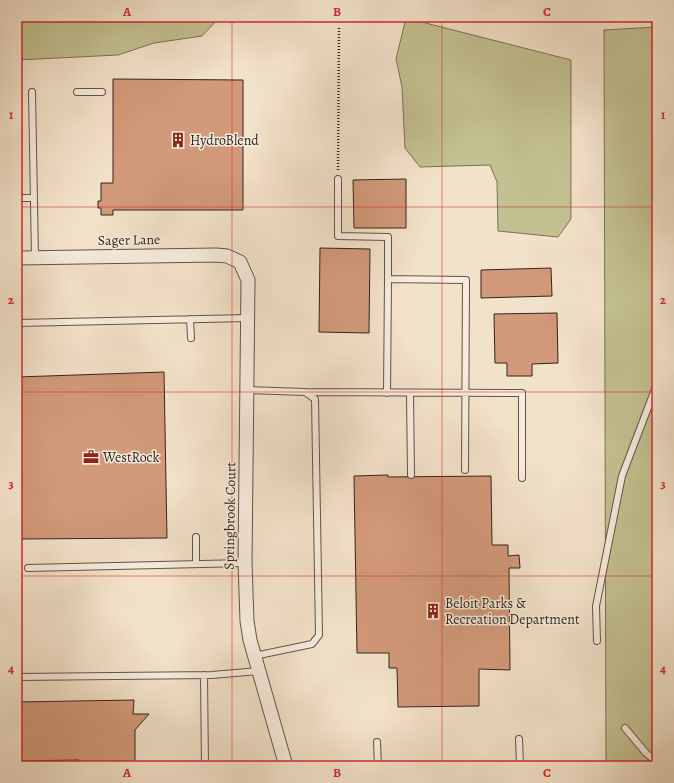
<svg xmlns="http://www.w3.org/2000/svg" width="674" height="783" viewBox="0 0 674 783" font-family="Alegreya,serif">
<style>
.green{fill:#c3c091;stroke:#7a7257}
.building{fill:#d2997a;stroke:#31251d}
.lines{fill:none;stroke-linecap:round;stroke-linejoin:round}
.lane-casing{stroke:#625448;stroke-width:8}
.street-casing{stroke:#625448;stroke-width:15}
.path{stroke:#31251d;stroke-width:2.5;stroke-dasharray:1 2;stroke-linecap:butt}
.lane{stroke:#f7ecdd;stroke-width:6}
.street{stroke:#f7ecdd;stroke-width:13}
.grid{fill:none;stroke:#d62828;stroke-width:1;stroke-opacity:0.55}
.labels{text-anchor:middle;dominant-baseline:central;stroke-width:3;stroke-linejoin:round;paint-order:stroke}
.poi-label{font-size:14px;fill:#31251d;stroke:#f7ecdd;text-anchor:start}
.street-label{font-size:14px;fill:#31251d;stroke:#f7ecdd}
.neatline{fill:none;stroke:#d62828;stroke-width:1.5}
.grid-label{font-size:13px;text-anchor:middle;font-weight:bold;fill:#d62828}
</style>
<rect width="100%" height="100%" fill="#f3e2ca"/>
<filter id="stains"><feTurbulence type="fractalNoise" baseFrequency=".005" numOctaves="4"/><feColorMatrix values="0 0 0 0 .2 0 0 0 0 .09 0 0 0 0 .02 0 0 0 .5 -.17"/></filter>
<radialGradient id="worn" r=".72"><stop offset=".6" stop-color="#630" stop-opacity="0"/><stop offset="1" stop-color="#630" stop-opacity=".3"/></radialGradient>
<!-- green -->
<path class="green" d="M17,17H220L202,36L154,43L118,55L17,60Z
M406,18L571,60V219L558,237L498,231L497,182L490,165L420,167L405,148L402,87L396,59Z
M657,27V766H606L604,30Z"/>
<!-- building -->
<path class="building" d="M113,79L243,80V210H113V215H101V208H98V201H101V183H113Z
M406,179V228H354L353,180Z
M320,248L370,249L369,333L319,332Z
M551,268L552,296L481,298V270Z
M557,313L558,363L532,364V376H507V363H495L494,314Z
M164,372L167,538L17,539V377Z
M388,475V477L491,476L492,545H508V556L519,555L520,568H509L510,670L479,669V706L398,707L397,668H389V653H357L354,476Z
M134,700L133,714H149L135,730V766H79V760L17,761V702Z"/>
<g class="lines">
<defs>
<path id="lane" d="M32,92L35,258
M77,92H102
M338,179V236L388,237V279
M17,198H33
M190,319L191,338
M17,323L248,318
M247,390L305,392L315,399L319,635L312,644L254,656
M305,392L522,393V478
M387,393L388,279L466,280L465,470
M410,393L411,475
M196,537V564
M28,568L245,563
M597,641L596,606L622,476L657,384
M204,675L205,766
M17,677L212,675L259,671
M625,728L646,753L657,762
M519,739L520,766
M377,742L378,766"/>
<path id="street" d="M17,258L216,255L227,256L240,262L248,280L245,563L247,621L250,640L286,766"/>
</defs>
<!-- lane casing -->
<use href="#lane" class="lane-casing"/>
<!-- street casing -->
<use href="#street" class="street-casing"/>
<!-- path -->
<path class="path" d="M338,170L339,27"/>
<!-- lane -->
<use href="#lane" class="lane"/>
<!-- street -->
<use href="#street" class="street"/>
</g>
<!-- grid -->
<path class="grid" d="M232,17V766M442,17V766M17,207H657M17,392H657M17,576H657"/>
<!-- icons -->
<defs>
<symbol id="building-bare" viewBox="-9 -9 18 18"><path d="M-4-6H4V6H1V3H-1V6H-4ZM-2.5-4.3h1.7v1.8h-1.7ZM.8-4.3h1.7v1.8H.8ZM-2.5-1h1.7V.8h-1.7ZM.8-1h1.7V.8H.8Z" fill="#8f2418" stroke="#f7ecdd" stroke-width="2.5" paint-order="stroke"/></symbol>
<symbol id="office-bare" viewBox="-9 -9 18 18"><path d="M-6-3h4V-5.5h4V-3h4V5H-6ZM-1-4.5V-3h2v-1.5ZM-6 0V1H6V0Z" fill="#8f2418" stroke="#f7ecdd" stroke-width="2.5" paint-order="stroke"/></symbol>
</defs>
<g fill-rule="evenodd">
<use href="#building-bare" x="167" y="129" width="22" height="22"/>
<use href="#office-bare" x="80" y="446" width="22" height="22"/>
<use href="#building-bare" x="422" y="600" width="22" height="22"/>
</g>
<g class="labels">
<!-- poi labels -->
<g class="poi-label">
<text x="190" y="140">HydroBlend</text>
<text x="103" y="457">WestRock</text>
<text x="445" y="603">Beloit Parks &amp;<tspan x="445" dy="16">Recreation Department</tspan></text>
</g>
<!-- street labels -->
<g class="street-label">
<text transform="translate(129 240) rotate(-1)">Sager Lane</text>
<text transform="translate(230 516) rotate(-89)">Springbrook Court</text>
</g>
</g>
<!-- margin -->
<rect width="674" height="783" fill="none" stroke="#f3e2ca" stroke-width="44"/>
<rect x="22" y="22" width="630" height="739" class="neatline"/>
<g class="grid-label">
<text x="127" y="16">A</text>
<text x="337" y="16">B</text>
<text x="547" y="16">C</text>
<text x="11" y="119">1</text>
<text x="663" y="119">1</text>
<text x="11" y="304">2</text>
<text x="663" y="304">2</text>
<text x="11" y="488">3</text>
<text x="663" y="488">3</text>
<text x="11" y="673">4</text>
<text x="663" y="673">4</text>
<text x="127" y="777">A</text>
<text x="337" y="777">B</text>
<text x="547" y="777">C</text>
</g>
<rect width="100%" height="100%" filter="url(#stains)"/>
<rect width="100%" height="100%" fill="url(#worn)"/>
</svg>
